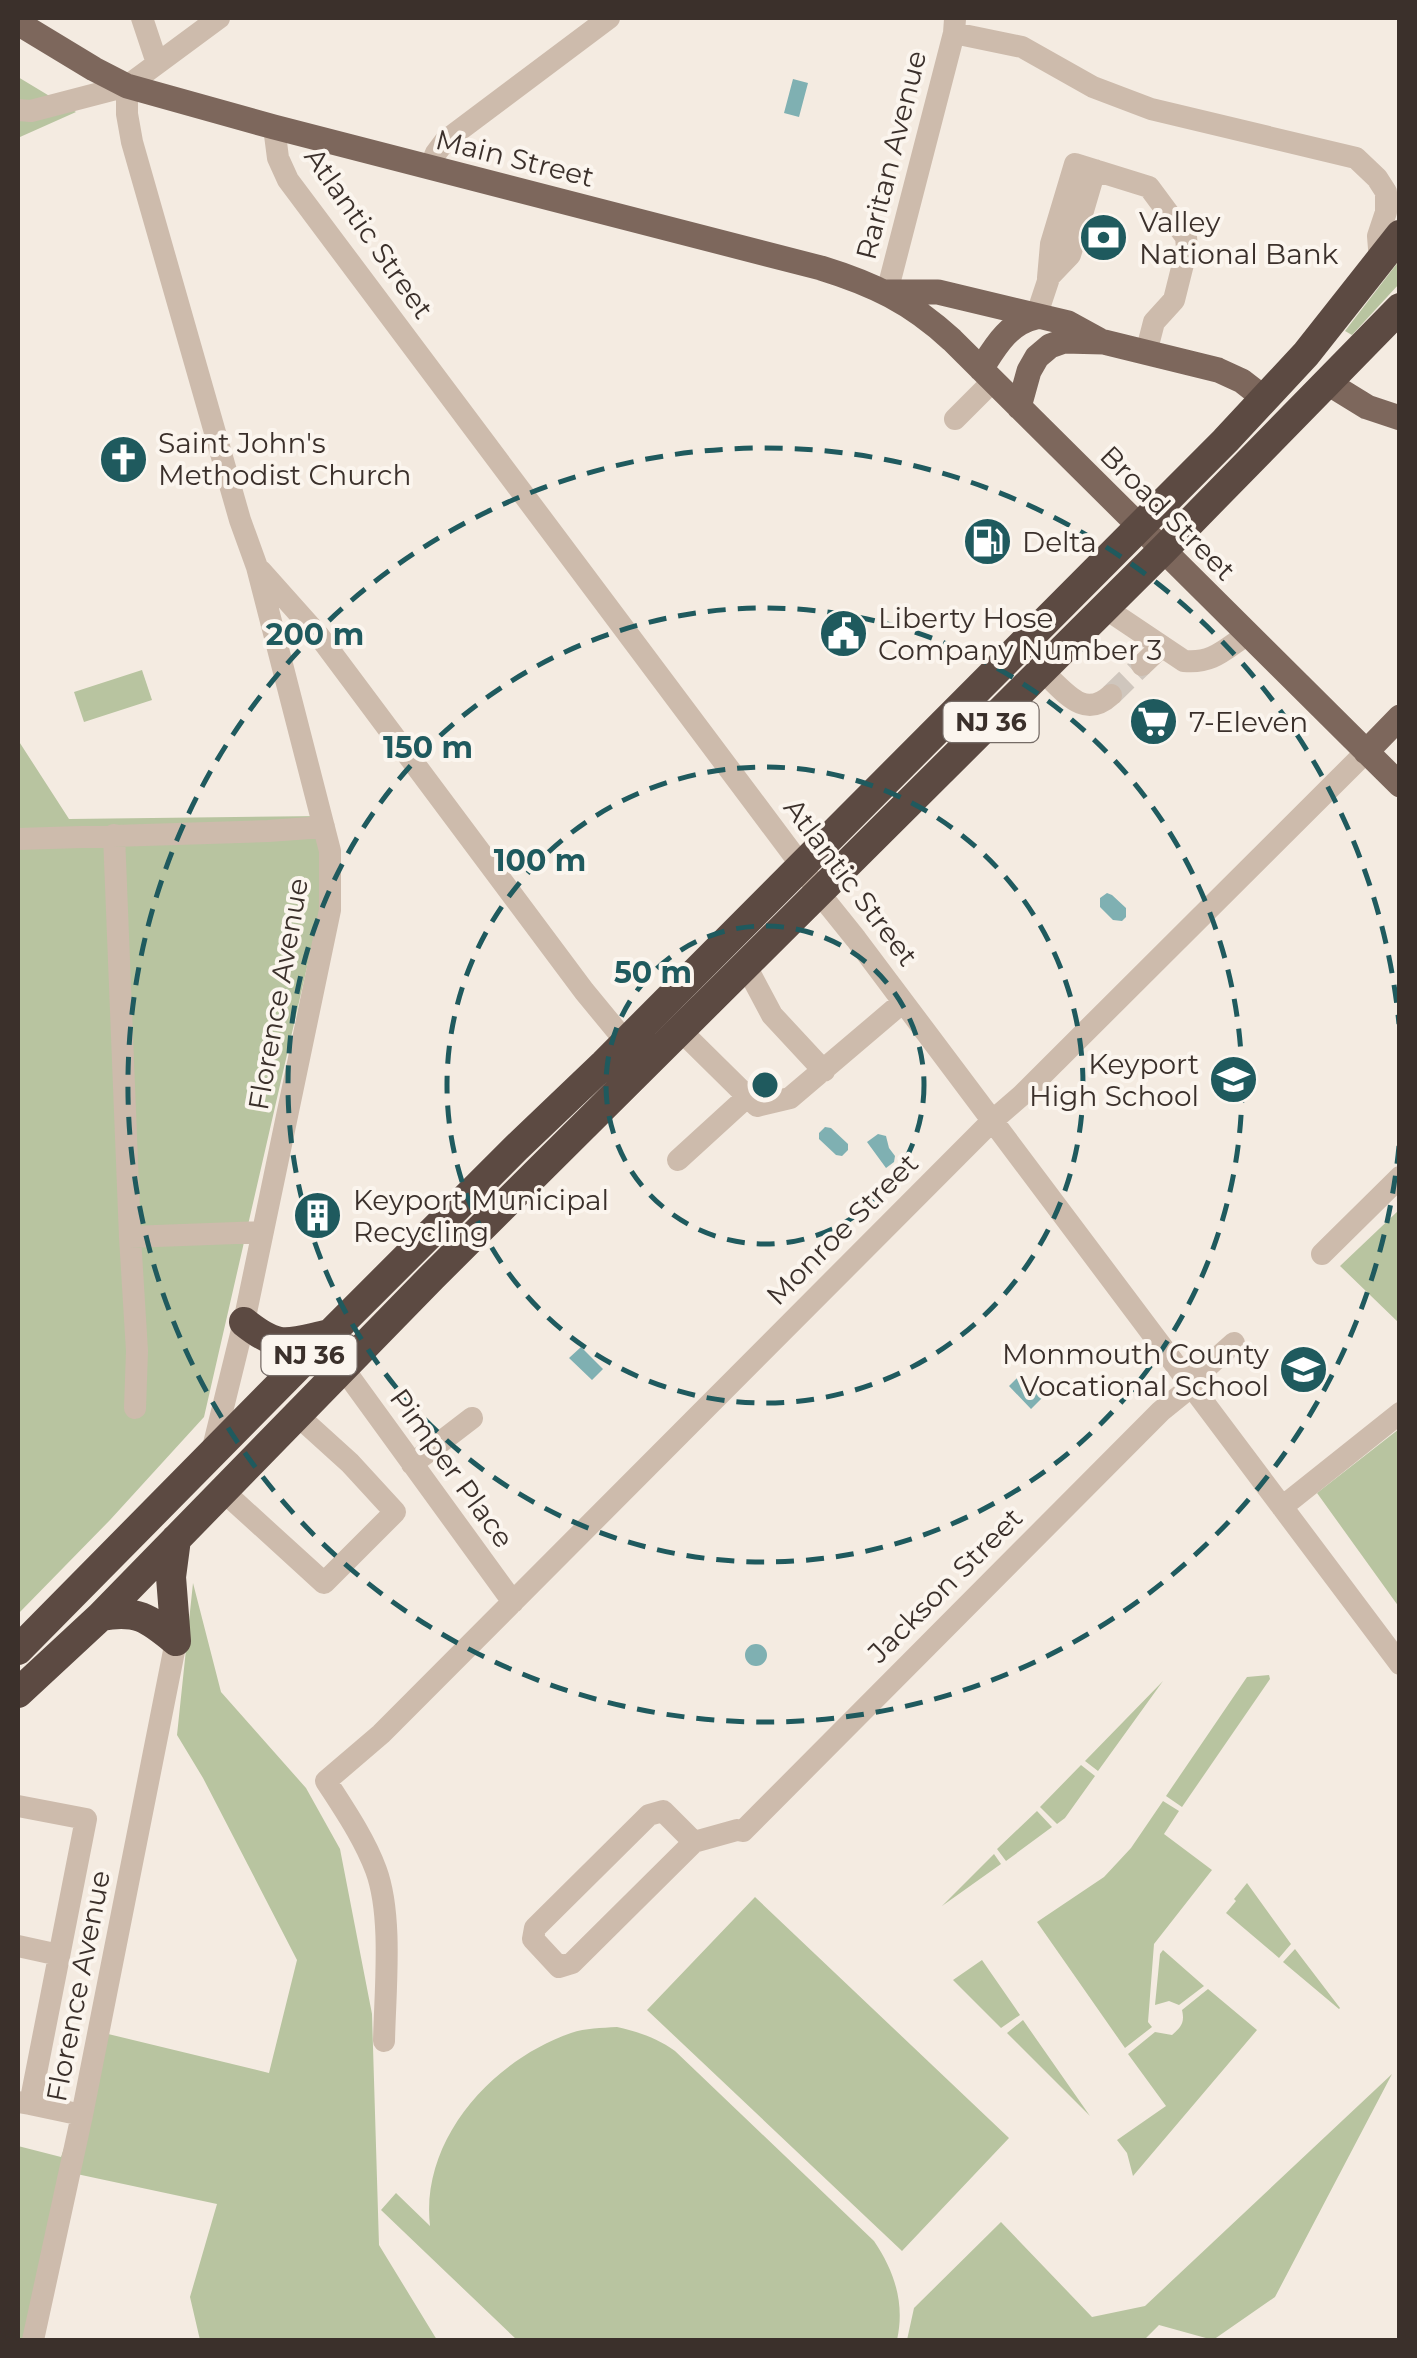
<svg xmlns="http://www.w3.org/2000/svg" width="1417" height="2358" viewBox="0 0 1417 2358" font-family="Montserrat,sans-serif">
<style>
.green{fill:#b8c4a0}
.water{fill:#7fb0b2}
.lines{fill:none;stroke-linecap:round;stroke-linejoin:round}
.minor-tunnel{stroke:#cfc6bd;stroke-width:22;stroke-dasharray:22 11;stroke-linecap:butt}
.minor{stroke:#cdbbac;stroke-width:22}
.major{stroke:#7d675c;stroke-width:25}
.highway{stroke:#5c4a42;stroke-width:30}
.ring{fill:none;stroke:#1f5a5e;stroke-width:5;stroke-dasharray:18 12}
.labels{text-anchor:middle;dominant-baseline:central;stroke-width:8;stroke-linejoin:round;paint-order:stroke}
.shield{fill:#fbf5ee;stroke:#756b66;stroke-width:2.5}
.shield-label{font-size:25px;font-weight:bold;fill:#3b302b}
.street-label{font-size:28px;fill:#3b302b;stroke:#fbf5ee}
.poi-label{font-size:28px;fill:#3b302b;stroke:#fbf5ee;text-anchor:start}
.centre{fill:#1f5a5e;stroke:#fbf5ee;stroke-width:5}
.ring-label{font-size:30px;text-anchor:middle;font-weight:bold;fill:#1f5a5e;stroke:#fbf5ee;stroke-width:8;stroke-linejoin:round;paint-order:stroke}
</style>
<rect width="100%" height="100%" fill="#f4ebe1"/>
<!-- green -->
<path class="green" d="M18,77L76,112L20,137L18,142Z
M1399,261V284L1352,335L1345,331Z
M142,670L152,700L84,722L74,692Z
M18,740L69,819L324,816L332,858L204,1417L110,1520L19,1613Z
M1399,1210V1323L1340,1266Z
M1399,1429V1607L1317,1493Z
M193,1583L221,1692L306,1788L340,1849L372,2014L379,2245L437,2340H200L190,2297L217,2204L72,2173L34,2340H18V2146L61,2157L104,2033L269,2073L297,1960L203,1778L177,1735Z
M1269,1675L1270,1679L1182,1807L1166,1796L1247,1677Z
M1163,1681L1098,1771L1085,1761Z
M1081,1765L1095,1776L1065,1818L1057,1824L1040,1807Z
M1163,1801L1179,1811L1164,1834L1212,1870L1154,1944L1148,2022L1152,2027L1125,2048L1037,1922L1104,1877L1131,1848Z
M1037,1811L1052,1827L1006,1861L997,1849Z
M994,1854L1001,1864L942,1906Z
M1247,1883L1291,1944L1279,1958L1226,1913L1236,1901L1234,1899Z
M755,1897L1009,2138L902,2251L647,2010Z
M1295,1949L1340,2008L1339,2009L1283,1962Z
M1163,1950L1204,1986L1179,2005L1169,2001L1155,2005L1160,1954Z
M982,1960L1020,2015L1001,2028L953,1980Z
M1208,1989L1257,2030L1133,2176L1127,2153L1117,2140L1166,2106L1128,2054L1155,2032L1172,2035C1181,2027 1185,2023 1182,2010Z
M1023,2020L1090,2116L1007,2033Z
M617,2027C639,2032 657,2038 675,2051L874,2241C895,2272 905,2304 897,2340H517L381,2210L396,2193L430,2226C420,2139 493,2060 571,2033C586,2028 601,2028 617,2027Z
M1392,2074L1275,2297L1213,2340L1159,2325L1144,2340H907L914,2308L1001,2222L1092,2317L1145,2306Z"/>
<!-- water -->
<path class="water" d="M793,79L808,83L799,117L784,113Z
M1107,893L1112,895L1126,908V917L1122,921L1113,920L1100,907V898Z
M825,1127L831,1128L848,1144V1150L842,1156L836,1155L819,1139V1133Z
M878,1134L886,1136L889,1148L895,1156L894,1162L886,1168L867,1142Z
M581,1347L603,1369L592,1380L569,1358Z
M1019,1376L1042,1398L1031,1409L1009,1386Z
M745 1655a11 11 0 1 1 22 0a11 11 0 1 1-22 0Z"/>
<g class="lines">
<!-- minor-tunnel -->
<path class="minor-tunnel" d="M1111,695L1142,665"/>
<!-- minor -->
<path class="minor" d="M142,18L157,63
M954,33L1022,47L1093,87L1151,109L1356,158L1377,178L1386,192V212L1378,236L1380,261
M127,86V114L132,142L240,520L257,567L330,851V910L244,1322L212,1452
M18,110L31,111L127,86L219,18
M274,127L278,158L288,180L801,865L819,893L856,939L1400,1664
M430,167L436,153L445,141L609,18
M1048,278L1051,244L1075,164L1149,187L1186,237L1187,248L1174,300L1154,322L1146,353
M1048,278L1070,255L1095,170
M887,292L954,33L955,19
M1036,317L1054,263
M955,419L993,381
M261,571L319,636L584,991L626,1042
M1105,608L1184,661C1213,664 1225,649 1248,634
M1142,665L1162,646
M1042,671C1064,690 1083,721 1111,695
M114,835L130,1237L137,1351L135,1408
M18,839L268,831L324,827
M746,966L772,1015L824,1071
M681,1031L757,1106L790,1098L903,1002
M678,1160L747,1097
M130,1237L262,1232
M1322,1254L1400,1177
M343,1368L513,1602
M1189,1383L1234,1343
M412,1464L472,1418
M223,1491L324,1583L395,1512L350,1463L297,1415
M1282,1507L1400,1413
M18,1806L86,1819L30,2104L18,2102
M694,1842L663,1811L649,1815L535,1928L533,1939L559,1967L572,1963L694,1842L737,1830L743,1831L1161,1411L1192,1386
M18,1946L59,1955
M384,2041C385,1991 393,1916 376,1870C364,1838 344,1809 326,1781L381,1734L992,1121L1022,1095L1366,752
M30,2104L82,2115
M33,2340L82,2115L176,1641"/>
<!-- major -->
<path class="major" d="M18,23L94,69L127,86L274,127L821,268C873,284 911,302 952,340L1400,785
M887,292H938L1068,323L1099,340
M981,369C995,347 1008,323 1036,317
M1328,383L1367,407L1400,418
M1019,407L1029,371L1037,357L1050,346L1064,341L1104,342L1218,370L1242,381L1265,399
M1366,752L1400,717"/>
<!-- highway -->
<path class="highway" d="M244,1322C280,1351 287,1343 330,1334
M176,1539L171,1577L176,1641
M101,1616C138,1609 149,1619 176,1641
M18,1650L330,1334L516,1148L604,1064L1225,441L1306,354L1400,235
M18,1693L101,1616L432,1277L1163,550L1400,308"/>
</g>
<!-- distance rings -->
<g class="ring">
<circle cx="765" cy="1085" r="159"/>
<circle cx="765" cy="1085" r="318"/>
<circle cx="765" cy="1085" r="477"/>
<path d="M1399 1146A637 637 0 1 1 1399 1024"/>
</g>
<!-- icons -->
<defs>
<symbol id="bank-disc" viewBox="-11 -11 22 22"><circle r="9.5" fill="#1f5a5e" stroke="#fbf5ee"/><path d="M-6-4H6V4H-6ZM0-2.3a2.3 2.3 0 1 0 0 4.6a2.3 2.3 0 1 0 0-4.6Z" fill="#fff"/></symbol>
<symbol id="church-disc" viewBox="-11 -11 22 22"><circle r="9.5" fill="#1f5a5e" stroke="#fbf5ee"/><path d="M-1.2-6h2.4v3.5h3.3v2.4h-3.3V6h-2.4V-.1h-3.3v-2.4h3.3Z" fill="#fff"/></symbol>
<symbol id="fuel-disc" viewBox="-11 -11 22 22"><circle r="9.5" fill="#1f5a5e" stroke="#fbf5ee"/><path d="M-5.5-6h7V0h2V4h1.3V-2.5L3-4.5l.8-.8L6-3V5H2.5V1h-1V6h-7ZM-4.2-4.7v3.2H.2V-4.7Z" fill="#fff"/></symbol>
<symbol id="civic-disc" viewBox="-11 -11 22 22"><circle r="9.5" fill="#1f5a5e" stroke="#fbf5ee"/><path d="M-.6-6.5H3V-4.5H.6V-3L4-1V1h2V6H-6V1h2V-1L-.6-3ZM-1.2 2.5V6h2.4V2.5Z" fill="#fff"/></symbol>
<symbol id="supermarket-disc" viewBox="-11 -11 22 22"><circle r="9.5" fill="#1f5a5e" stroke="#fbf5ee"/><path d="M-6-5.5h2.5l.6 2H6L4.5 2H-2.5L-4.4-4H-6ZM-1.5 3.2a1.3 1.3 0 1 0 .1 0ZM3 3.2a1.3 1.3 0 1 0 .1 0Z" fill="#fff"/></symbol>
<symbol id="school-disc" viewBox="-11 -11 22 22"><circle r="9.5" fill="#1f5a5e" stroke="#fbf5ee"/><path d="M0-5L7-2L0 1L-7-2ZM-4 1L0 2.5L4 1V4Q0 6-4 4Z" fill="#fff"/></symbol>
<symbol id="building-disc" viewBox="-11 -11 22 22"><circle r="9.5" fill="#1f5a5e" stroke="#fbf5ee"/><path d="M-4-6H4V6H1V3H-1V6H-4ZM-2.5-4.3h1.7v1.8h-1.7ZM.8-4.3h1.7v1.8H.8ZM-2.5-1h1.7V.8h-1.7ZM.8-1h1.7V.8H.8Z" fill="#fff"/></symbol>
</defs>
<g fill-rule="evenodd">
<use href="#bank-disc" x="1076" y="210" width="55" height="55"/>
<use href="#church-disc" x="96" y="432" width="55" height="55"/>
<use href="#fuel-disc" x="960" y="514" width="55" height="55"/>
<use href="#civic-disc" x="816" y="606" width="55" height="55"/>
<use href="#supermarket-disc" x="1126" y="694" width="55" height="55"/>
<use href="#school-disc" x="1206" y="1052" width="55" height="55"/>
<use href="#building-disc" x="290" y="1188" width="55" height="55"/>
<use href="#school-disc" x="1276" y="1342" width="55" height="55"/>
</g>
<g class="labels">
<!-- shield labels -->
<g class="shield">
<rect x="943.5" y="702" width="95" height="40" rx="8"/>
<rect x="261.5" y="1335" width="95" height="40" rx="8"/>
</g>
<g class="shield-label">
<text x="991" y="722">NJ 36</text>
<text x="309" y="1355">NJ 36</text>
</g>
<!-- street labels -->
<g class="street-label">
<text transform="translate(891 155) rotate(-76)">Raritan Avenue</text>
<text transform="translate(515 158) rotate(14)">Main Street</text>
<text transform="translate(369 233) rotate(55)">Atlantic Street</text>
<text transform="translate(1168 513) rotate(45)">Broad Street</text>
<text transform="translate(851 882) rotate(53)">Atlantic Street</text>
<text transform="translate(278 994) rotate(-80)">Florence Avenue</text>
<text transform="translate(842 1229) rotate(-45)">Monroe Street</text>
<text transform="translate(452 1468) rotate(54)">Pimper Place</text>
<text transform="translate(945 1585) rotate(-45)">Jackson Street</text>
<text transform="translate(78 1986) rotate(-79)">Florence Avenue</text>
</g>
<!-- poi labels -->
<g class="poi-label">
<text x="1139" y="222">Valley<tspan x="1139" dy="32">National Bank</tspan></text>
<text x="158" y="443">Saint John's<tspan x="158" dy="32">Methodist Church</tspan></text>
<text x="1022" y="542">Delta</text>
<text x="878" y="618">Liberty Hose<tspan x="878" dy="32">Company Number 3</tspan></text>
<text x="1189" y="722">7-Eleven</text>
<text x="1199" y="1064" text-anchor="end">Keyport<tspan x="1199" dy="32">High School</tspan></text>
<text x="353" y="1200">Keyport Municipal<tspan x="353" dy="32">Recycling</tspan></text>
<text x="1269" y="1354" text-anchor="end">Monmouth County<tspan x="1269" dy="32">Vocational School</tspan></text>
</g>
</g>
<circle cx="765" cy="1085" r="15" class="centre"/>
<g class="ring-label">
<text x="315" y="645">200 m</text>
<text x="428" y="758">150 m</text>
<text x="540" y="871">100 m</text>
<text x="653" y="983">50 m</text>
</g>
<!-- border -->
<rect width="1417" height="2358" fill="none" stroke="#3b302b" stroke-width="40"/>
</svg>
